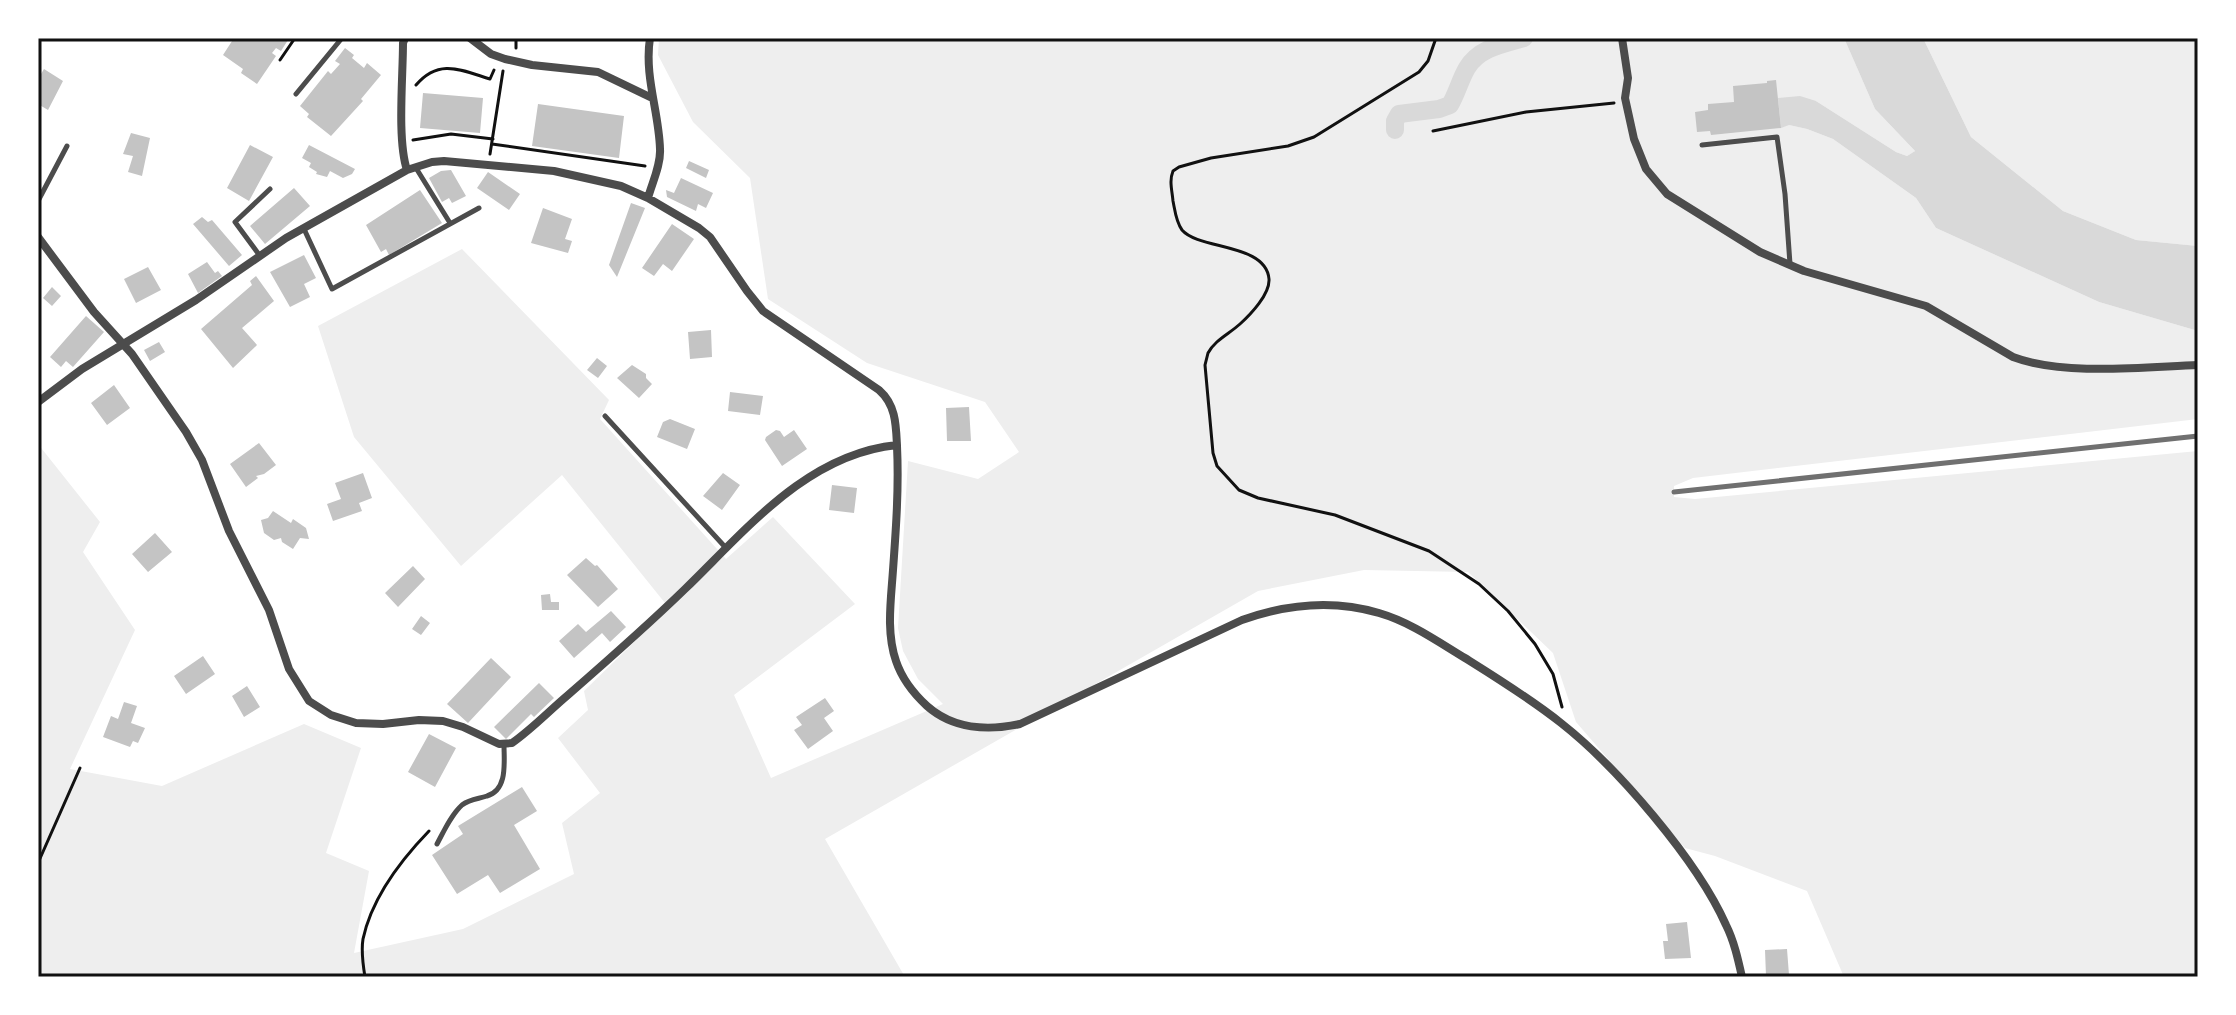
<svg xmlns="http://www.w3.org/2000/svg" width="2236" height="1015" viewBox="0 0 2236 1015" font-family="'Noto Sans',sans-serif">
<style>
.green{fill:#eee}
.water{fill:#d9d9d9}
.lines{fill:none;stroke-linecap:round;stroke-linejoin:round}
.canal{stroke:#d9d9d9;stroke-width:18}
.building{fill:#c4c4c4}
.path{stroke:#111;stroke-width:3}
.service{stroke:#4c4c4c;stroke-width:5}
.minor{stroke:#4c4c4c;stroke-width:8}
.rail{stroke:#707070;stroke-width:5}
.neatline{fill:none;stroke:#111;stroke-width:3}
</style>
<rect width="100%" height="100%" fill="#fff"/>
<!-- green -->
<path class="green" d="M659,38H1844L1875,109L1915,151L1907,156L1896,152L1816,101L1789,125L1807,129L1833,139L1916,198L1936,228L2099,302L2198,331V419L1693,478L1674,486V497L1695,499L2198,451V977H1844L1807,891L1715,856L1685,848L1576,722L1553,653L1468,572L1364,570L1258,591L825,839L905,977H38V444L100,522L83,552L135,630L70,769L162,786L304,724L361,748L326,853L369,871L354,953L463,929L574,874L562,823L600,793L558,738L588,710L584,691L669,608L562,475L461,566L354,437L318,326L462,249L609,400L600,419L726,559L773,517L855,604L734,695L771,778L943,704L918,679L903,651L898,628L908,461L978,479L1019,452L985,402L867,363L768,299L750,178L693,122L658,55Z
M1923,38H2198V246L2136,240L2063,211L1971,137Z"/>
<!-- water -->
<path class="water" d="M1844,38H1923L1971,137L2063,211L2136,240L2198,246V331L2099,302L1936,228L1916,198L1833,139L1807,129L1789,125L1781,128L1778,98L1800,96L1816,101L1896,152L1907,156L1915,151L1875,109Z"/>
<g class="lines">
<!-- canal -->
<path class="canal" d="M1395,130V121L1399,114L1439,109L1450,105C1457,93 1460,80 1467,68C1479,48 1503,44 1524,38"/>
</g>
<!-- building -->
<path class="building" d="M234,38H286L288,40L281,51L276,48L272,53L276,56L257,84L241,73L243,69L223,55Z
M345,48L354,55L352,58L364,68L367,63L381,75L361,99L363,101L331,136L307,117L309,114L300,106L328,71L331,74L340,64L335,61Z
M44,69L63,81L48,110L38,104V79Z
M1776,80L1781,128L1711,135L1710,131L1697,132L1695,112L1708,110V104L1734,102L1733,86L1767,83V81Z
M423,93L483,98L480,133L420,128Z
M538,104L624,116L619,158L532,146Z
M131,133L150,138L142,176L128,172L133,156L123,154Z
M250,145L273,157L249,201L227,188Z
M309,145L355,169L352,174L343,178L330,171L327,177L316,174L317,172L309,167L311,163L302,158Z
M689,161L709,170L706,178L686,168Z
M451,170L466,196L452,203L449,198L442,202L429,178L441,171Z
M488,172L520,194L509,210L477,188Z
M681,178L713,193L706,208L698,204L696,211L667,197L666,190L674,193Z
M294,188L310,206L265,244L250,226Z
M420,190L442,223L389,255L386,249L381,252L366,225Z
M631,203L645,208L617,277L609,265Z
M543,208L572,219L565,239L572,241L568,253L531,243Z
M202,217L208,222L212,220L242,255L229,266L193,224Z
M672,224L694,239L672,271L663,264L654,276L642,268Z
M304,255L316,278L304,284L310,297L290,307L270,272Z
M207,262L215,273L218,271L222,276L198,293L188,274Z
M148,267L161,290L136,303L124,279Z
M256,276L274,301L242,328L257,345L233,368L201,329L252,285L250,281Z
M52,287L61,296L52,306L43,298Z
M86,316L104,332L73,367L66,361L61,367L50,357Z
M711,330L712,357L690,359L688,332Z
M159,342L165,352L150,361L144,350Z
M597,358L607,366L598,378L587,370Z
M632,365L646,374V378L652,384L639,398L617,378Z
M114,385L130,408L107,425L91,403Z
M730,392L763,396L760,415L728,411Z
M969,407L971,441H947L946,408Z
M670,419L695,429L687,449L657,437L663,422Z
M776,430L780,431L784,437L794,430L807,449L782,466L765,440L766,437Z
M259,443L276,465L264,474L256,476L258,478L246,487L230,464Z
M363,473L372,498L359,503L362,511L333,521L327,504L341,499L335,483Z
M723,473L740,485L722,510L703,496Z
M832,485L857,488L854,513L829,510Z
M273,511L291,523L293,519L306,528L309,539L300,538L293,549L282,542L281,538L274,540L264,533L261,520L268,518Z
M155,533L172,552L148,572L132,554Z
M586,558L595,566L597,565L618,589L598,607L567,575Z
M413,566L425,579L398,607L385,593Z
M550,594L551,602H559V610H542L541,595Z
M611,611L626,627L610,642L602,633L574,658L559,641L578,624L586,632Z
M421,616L430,623L421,635L412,629Z
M203,656L215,674L186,694L174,676Z
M491,658L511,677L468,723L447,704Z
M539,683L554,698L534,717L531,714L506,739L494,727Z
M247,686L260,707L244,717L232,696Z
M825,698L834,711L824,718L833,731L808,749L794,730L802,725L796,717Z
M124,702L137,706L131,723L145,728L138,743L133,741L130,747L103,737L111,716L118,719Z
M429,734L456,748L435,787L408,772Z
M522,787L537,811L514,825L540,869L500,893L488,875L457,894L432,855L463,834L458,826Z
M1687,922L1691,958L1665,959L1663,941H1668L1666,924Z
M1787,949L1789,975L1766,976L1765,950Z"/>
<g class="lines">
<!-- path -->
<path class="path" d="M516,38V48
M1436,38L1428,61L1419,72L1314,137L1288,146L1211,158L1179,167L1173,171C1169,181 1172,190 1173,201C1175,211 1176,222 1182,230C1199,250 1266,243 1269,279C1270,294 1251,314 1240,324C1229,334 1215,340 1208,353C1207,357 1206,361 1205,365L1213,453L1217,466L1239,490L1258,498L1335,515L1429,551L1479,584L1508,611L1535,644L1553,674L1562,707
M280,60L295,38
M416,85C439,58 461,70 490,79L494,70
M1433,131L1526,112L1614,103
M413,140L451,134L493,139
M492,144L645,166
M490,154L503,71
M38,863L80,768
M365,977C363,965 361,951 363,939C372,897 400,861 429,831"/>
<!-- service -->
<path class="service" d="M296,94L342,38
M1702,145L1777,137L1785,194L1790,264
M416,168L450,223
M38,201L67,146
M304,229L332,289L479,208
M260,256L235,222L270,189
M605,416L726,548
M437,844C444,831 451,815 462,805C470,799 478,799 487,796C508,790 504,762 504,745"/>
<!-- minor -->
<path class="minor" d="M405,38L403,43C403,77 397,140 407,170
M470,38L491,54L505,59L532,65L598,72L652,98
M1622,38L1628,78L1625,98L1634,139L1646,169L1667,194L1760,252L1804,271L1926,306L2013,357C2063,376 2144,367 2198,365
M648,198C652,183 661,165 660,149C659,112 644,76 650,38
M38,237L94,312L132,354L186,432L202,460L229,531L269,610L289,669L309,701L331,715L356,723L383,724L419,720L443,721L463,727L499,744L512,743C532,729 549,711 568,695C607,661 647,626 685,589C746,530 807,454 897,445
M38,402L82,369L196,300L286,238L407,170L432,162L444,161L554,171L621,186L648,198L699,228L710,237L747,291L763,311L879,390C896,405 896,425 897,446C899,488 896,529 893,570C891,600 886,632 896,661C902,679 914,694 927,706C953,729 988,731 1020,724L1242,620C1287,604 1332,599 1379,613C1410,622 1437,641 1465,658C1497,678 1531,699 1561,723C1617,767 1697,860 1726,925C1734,941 1738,959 1742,977"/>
<!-- rail -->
<path class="rail" d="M1674,492L2198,436"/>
</g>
<!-- border -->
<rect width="2236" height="1015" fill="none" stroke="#ffffff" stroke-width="80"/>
<rect x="40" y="40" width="2156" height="935" class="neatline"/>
</svg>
